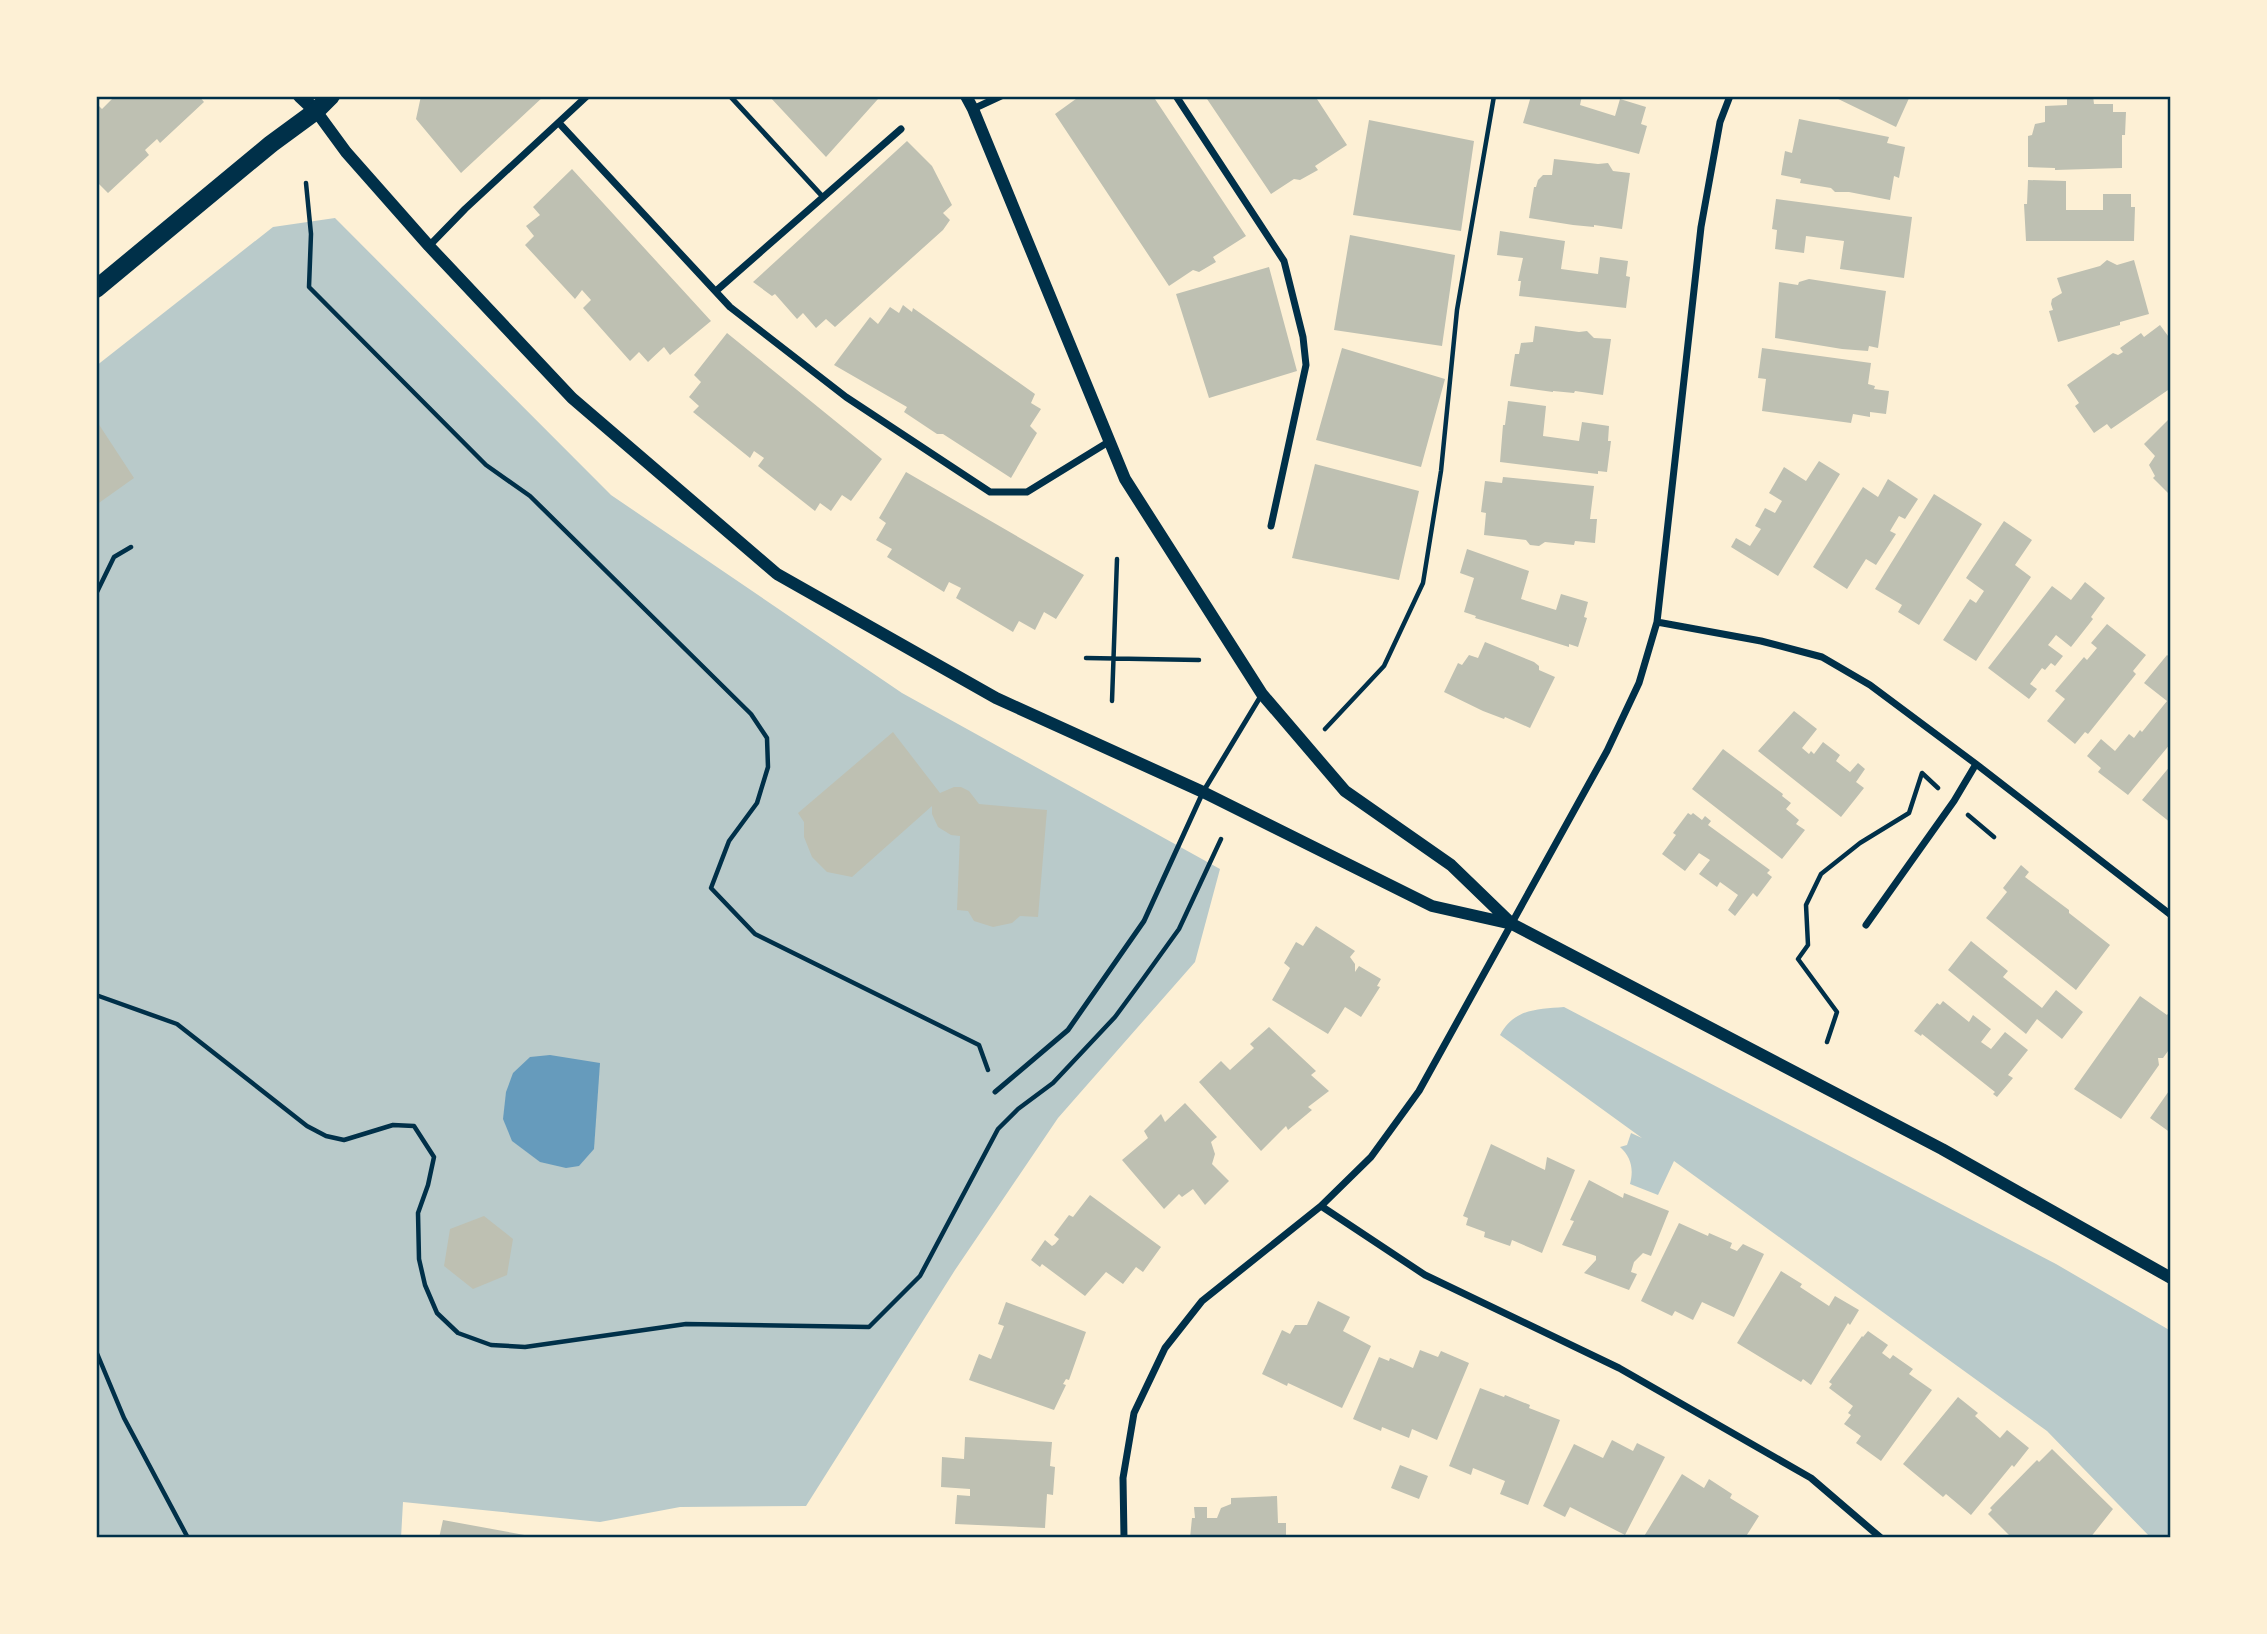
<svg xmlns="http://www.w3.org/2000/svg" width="2267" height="1634" viewBox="0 0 2267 1634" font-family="'Noto Sans',sans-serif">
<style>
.green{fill:#b9caca}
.water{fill:#669bbc}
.building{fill:#bec0b2}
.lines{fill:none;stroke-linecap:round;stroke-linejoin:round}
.path{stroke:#003049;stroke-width:4.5}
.service{stroke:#003049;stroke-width:5}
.minor{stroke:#003049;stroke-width:7}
.tertiary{stroke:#003049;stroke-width:12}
.secondary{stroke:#003049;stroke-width:14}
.primary{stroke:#003049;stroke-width:18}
.neatline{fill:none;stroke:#003049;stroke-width:2.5}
</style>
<rect width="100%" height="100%" fill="#fdf0d5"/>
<!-- green -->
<path class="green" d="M335,218L611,495L902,693L1220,869L1195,962L1058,1118L955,1270L806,1506L680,1507L600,1522L403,1502L401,1538H96V366L273,227Z
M1564,1007L2056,1264L2171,1331V1538H2151L2047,1431L1674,1161L1658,1195L1630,1184C1634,1169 1631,1157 1620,1147L1627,1145L1631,1133L1642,1138L1500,1035C1514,1009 1537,1009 1564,1007Z"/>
<!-- water -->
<path class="water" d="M550,1055L600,1063L594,1149L579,1166L566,1168L540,1162L512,1141L503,1119L506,1092L513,1073L530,1057Z"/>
<!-- building -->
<path class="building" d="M115,96H199L204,102L160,143L157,139L145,150L149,155L108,193L96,181V103L102,109Z
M421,96H544L461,173L416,119Z
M769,96H876L878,99L826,157Z
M1080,96H1153L1246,236L1213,257L1216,262L1199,272L1193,270L1169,286L1055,114Z
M1205,96H1315L1347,145L1315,166L1318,170L1300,180L1294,179L1271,194Z
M1531,96H1582L1580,105L1615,116L1620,99L1646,107L1641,124L1647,126L1639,154L1523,123Z
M1832,96H1910L1896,127Z
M2067,96H2093L2094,104H2113V112H2126L2125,135H2122V168L2055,170V168L2028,167V136L2032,135L2035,124L2045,122V106L2067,105Z
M1799,119L1889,137L1887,143L1905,147L1899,178L1894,176L1890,200L1849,192H1835L1831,188L1800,183L1801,179L1781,175L1785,151L1792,153Z
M1369,120L1474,141L1461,231L1353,215Z
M907,141L932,166L952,205L943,213L950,220L943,230L835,327L826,319L816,328L803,313L797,319L775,294L772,296L753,282Z
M1554,159L1598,164L1608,163L1613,171L1630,173L1622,229L1594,225V227L1573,225L1529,218L1534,187H1536L1538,180L1543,175H1552Z
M572,169L711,321L670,355L664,347L648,362L639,352L630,361L583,308L591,300L582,290L575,299L525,245L534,236L526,226L540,215L533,207Z
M2028,180L2066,181V210H2103V194H2131V207H2135L2134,241H2026L2024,204H2027Z
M1776,199L1912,217L1904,278L1840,269L1844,241L1806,236L1804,253L1775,249L1777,230L1772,229Z
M1500,231L1565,241L1561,269L1598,274L1600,257L1628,261L1626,276L1630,277L1626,308L1519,296L1521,281H1518L1523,258L1497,255Z
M1350,235L1455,255L1442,346L1334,330Z
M2107,260L2117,265L2134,260L2149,314L2120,322V325L2058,342L2049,311L2053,310L2051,304L2052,299L2062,293L2057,278L2100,266Z
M1269,267L1297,371L1209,398L1176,294Z
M1809,279L1886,291L1878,348L1869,346L1868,351L1842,349L1775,338L1779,282L1798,285L1799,282Z
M903,305L912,312L913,308L1035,394L1031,403L1041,409L1030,426L1037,433L1011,478L943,434H937L904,412L907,407L834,365L870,317L878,324L890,307L899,313Z
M2160,325L2171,340V348L2168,350L2171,355V388L2111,429L2107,424L2094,433L2075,406L2079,403L2067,385L2113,353L2118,355L2123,352L2120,348L2141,333L2144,337Z
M1535,326L1579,332L1587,331L1594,338L1611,339L1603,395L1575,391L1574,393L1553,391V392L1510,386L1515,354H1519L1521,343L1533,342Z
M727,333L882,459L851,501L842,495L831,511L820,503L815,511L758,466L764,458L754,451L750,458L693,412L699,406L689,397L701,382L694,375Z
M1342,348L1445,379L1421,467L1316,440Z
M1762,348L1871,363L1868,384L1875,386L1874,389L1889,391L1886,414L1870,412V417L1853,414L1851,423L1762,411L1766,379L1758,378Z
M1508,401L1546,406L1543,436L1579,441L1582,422L1609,426L1608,441H1611L1607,472L1598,471V474L1500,462L1503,425H1505Z
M2171,417V496L2153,478L2155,476L2149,465L2155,456L2144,444Z
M96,420L134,478L96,505Z
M1819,461L1840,474L1778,576L1731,547L1736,538L1750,546L1761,529L1755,526L1765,508L1775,513L1782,501L1769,493L1784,467L1806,481Z
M1315,464L1419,491L1399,580L1292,558Z
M906,472L1084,575L1056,619L1044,612L1035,630L1019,621L1013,632L956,598L961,588L949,582L944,592L887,557L892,549L876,540L886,523L879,518Z
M1503,477L1594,486L1590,519H1597L1595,543L1575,541L1574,545L1545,542L1539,546L1530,545L1526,540L1484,535L1486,513L1481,512L1485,481L1502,483Z
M1888,479L1918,499L1905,519L1899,516L1890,531L1896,534L1876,565L1866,559L1847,589L1813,567L1863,487L1878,497Z
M1934,494L1982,524L1919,625L1898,612L1902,605L1875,589Z
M2004,521L2032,540L2015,565L2031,577L1976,661L1943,640L1970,599L1976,603L1984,591L1966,578Z
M1467,549L1529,571L1521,599L1556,610L1561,594L1588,602L1584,617L1587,618L1578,647L1569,644V647L1475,618L1476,616L1464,612L1474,578L1460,573Z
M2085,582L2105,598L2091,617L2093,619L2071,647L2056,635L2048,645L2063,656L2055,666L2051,663L2045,670L2042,668L2030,684L2037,689L2029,699L1988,668L2052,586L2071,600Z
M2107,624L2146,655L2133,671L2136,674L2088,734L2085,732L2075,744L2047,721L2065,699L2055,691L2084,657L2087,660L2097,648L2091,643Z
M1485,642L1534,662L1539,666V670L1555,677L1530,728L1505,717L1504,719L1483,711L1444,692L1458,663L1462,665L1469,655L1478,658Z
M2167,655L2171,658V743L2128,795L2098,772L2101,768L2087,756L2101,739L2115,751L2129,734L2134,738L2140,730L2142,732L2167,701L2144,683Z
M1794,711L1817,729L1802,748L1809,754L1811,751L1814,754L1823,742L1840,755L1836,761L1850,772L1858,763L1865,769L1856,782L1864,788L1841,817L1758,751Z
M893,732L940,793L954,787H961L969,791L979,804L1047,810L1038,917L1020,916L1012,923L993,927L974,921L968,911L957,910L960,836L951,835L938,827L932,814V806L852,877L827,872L812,857L804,837V822L798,813Z
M1723,749L1783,794L1782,796L1791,803L1786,809L1799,820L1796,824L1805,830L1782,859L1692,789Z
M2171,765V823L2142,800Z
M1688,813L1691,815L1693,813L1702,820L1705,816L1711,821L1708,825L1770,870L1767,873L1772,877L1757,897L1753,893L1735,916L1728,910L1738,895L1720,882L1717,887L1699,874L1710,860L1699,853L1685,871L1662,854L1676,835L1673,833Z
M2021,865L2029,872L2025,877L2069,910V913L2110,945L2076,990L1986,918L2007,892L2003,888Z
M1316,926L1355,951L1350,957L1355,964V972L1359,966L1381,979L1377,986L1380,987L1361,1017L1345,1007L1328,1034L1272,1000L1290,968L1284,963L1296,942L1303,946Z
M1971,941L2008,971L2003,977L2042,1008L2056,990L2083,1012L2062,1039L2037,1019L2026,1034L1948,970Z
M2140,996L2167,1015L2171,1010V1047L2163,1058H2158L2159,1065L2121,1119L2074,1089Z
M1943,1001L1969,1022L1973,1015L1991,1029L1981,1042L1991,1049L2005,1032L2028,1050L2008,1075L2013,1078L1997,1097L1993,1094L1995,1092L1922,1034L1921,1036L1914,1031L1937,1003L1940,1005Z
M1269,1027L1316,1071L1311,1075L1329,1091L1308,1107L1312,1110L1288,1130L1286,1126L1261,1151L1199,1082L1221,1061L1230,1070L1254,1048L1250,1044Z
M2171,1088V1133L2150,1118Z
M1185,1103L1217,1137L1211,1142L1215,1154L1212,1164L1229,1181L1205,1205L1193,1189L1182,1197L1179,1194L1164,1209L1122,1160L1148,1138L1144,1131L1161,1114L1165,1122Z
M1491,1144L1545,1170L1547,1157L1575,1170L1542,1253L1512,1240L1510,1246L1484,1237L1485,1232L1466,1225L1468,1218L1463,1216Z
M1589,1180L1623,1198L1624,1193L1669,1211L1651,1256L1643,1253L1634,1262L1631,1272L1637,1274L1629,1290L1584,1273L1596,1260V1256L1562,1245L1574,1221L1570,1220Z
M1090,1195L1161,1247L1143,1272L1136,1267L1123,1284L1106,1272L1085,1296L1042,1264L1040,1267L1031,1260L1045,1240L1052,1246L1055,1244L1059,1239L1054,1235L1069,1215L1073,1217Z
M484,1216L513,1239L507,1275L473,1289L444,1266L450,1229Z
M1679,1223L1708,1236L1709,1233L1732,1243L1730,1248L1737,1251L1743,1244L1764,1254L1734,1317L1702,1302L1693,1320L1675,1311L1672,1316L1641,1301Z
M1781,1271L1802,1284L1800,1287L1829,1306L1835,1296L1859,1310L1850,1325L1848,1323L1811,1385L1803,1379L1801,1382L1737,1343Z
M1318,1301L1350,1317L1343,1331L1371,1346L1342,1408L1288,1383L1287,1386L1262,1374L1282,1330L1290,1334L1295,1325H1307Z
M1006,1302L1086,1332L1069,1380L1066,1379L1063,1384L1066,1385L1054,1410L969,1380L979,1354L991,1359L1004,1326L998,1324Z
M1868,1331L1888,1345L1882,1353L1890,1359L1893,1355L1913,1369L1909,1374L1932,1390L1881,1461L1856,1443L1861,1436L1844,1424L1851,1415L1848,1413L1853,1406L1829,1388L1832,1384L1829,1382L1862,1336L1863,1337Z
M1420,1350L1438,1357L1441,1351L1469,1363L1437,1440L1412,1429L1409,1438L1382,1427L1381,1431L1353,1419L1379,1357L1389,1361L1390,1358L1413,1368Z
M1480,1388L1504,1397L1505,1395L1530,1405L1529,1408L1560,1420L1528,1505L1500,1494L1505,1481L1473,1468L1471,1475L1449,1466Z
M1958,1397L1978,1413L1975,1416L2000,1438L2007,1430L2029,1448L2014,1467L2012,1465L1971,1515L1946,1494L1943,1497L1903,1464Z
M965,1437L1052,1442L1050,1466L1055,1467L1053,1495L1047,1494L1045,1528L955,1524L957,1495L970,1496V1489L941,1487L942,1457L964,1459Z
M1612,1440L1633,1451L1637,1443L1665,1457L1625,1535L1570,1507L1565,1517L1543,1506L1574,1444L1603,1458Z
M2052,1449L2113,1509L2090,1538H2012L1988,1514L1992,1510L1990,1508L2037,1460L2039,1462Z
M1400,1465L1428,1476L1419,1499L1391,1488Z
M1682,1474L1704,1488L1709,1479L1732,1494L1730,1498L1759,1516L1745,1538H1643Z
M1277,1496L1278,1523H1286V1538H1190L1192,1518H1195L1194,1507H1207V1518H1217L1221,1508L1231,1504V1498Z
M443,1520L530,1536V1538H439Z"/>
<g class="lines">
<!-- path -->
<path class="path" d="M306,183L311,234L309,287L486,465L530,496L751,714L767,738L768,767L757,803L729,841L711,888L755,934L979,1045L988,1070
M96,594L114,557L131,547
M1086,658L1199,660
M1112,701L1117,559
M1325,729L1384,666L1423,583L1441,471L1457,310L1494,96
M1968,815L1994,837
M96,995L177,1024L307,1126L326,1136L344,1140L393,1125L414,1126L434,1157L428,1185L418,1213L419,1259L425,1285L437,1313L458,1333L491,1345L525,1347L686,1324L869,1327L920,1276L998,1129L1018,1109L1053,1083L1115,1017L1143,979L1179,929L1221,839
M1827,1042L1837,1012L1798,959L1808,945L1806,905L1821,874L1860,843L1909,813L1922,773L1938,788
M96,1351L124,1418L188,1538"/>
<!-- service -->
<path class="service" d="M730,96L823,197
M995,1092L1068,1030L1144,921L1203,792L1262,694"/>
<!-- minor -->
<path class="minor" d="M1176,96L1284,261L1303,337L1306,365L1271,526
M973,109L1001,96
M559,123L730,307L846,397L990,492H1027L1110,441
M429,246L465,209L587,96
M716,291L901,129
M1657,622L1761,641L1822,657L1870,685L1976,764L2171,915
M1866,925L1954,801L1976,764
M1321,1206L1425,1275L1619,1368L1811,1478L1881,1538
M1124,1538L1123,1478L1134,1413L1165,1348L1202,1301L1321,1206L1371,1157L1419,1091L1607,751L1639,683L1657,622L1701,227L1720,122L1730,96"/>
<!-- tertiary -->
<path class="tertiary" d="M966,96L973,109L1125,479L1262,694L1345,791L1451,865L1512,924
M316,111L346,152L429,246L572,398L777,574L996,698L1203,792L1432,906L1512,924L1942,1149L2171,1278"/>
<!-- secondary -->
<path class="secondary" d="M300,96L316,111"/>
<!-- primary -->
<path class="primary" d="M96,289L271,144L316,111L331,96"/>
</g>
<!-- border -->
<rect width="2267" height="1634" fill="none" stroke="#fdf0d5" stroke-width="196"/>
<rect x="98" y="98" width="2071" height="1438" class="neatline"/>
</svg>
